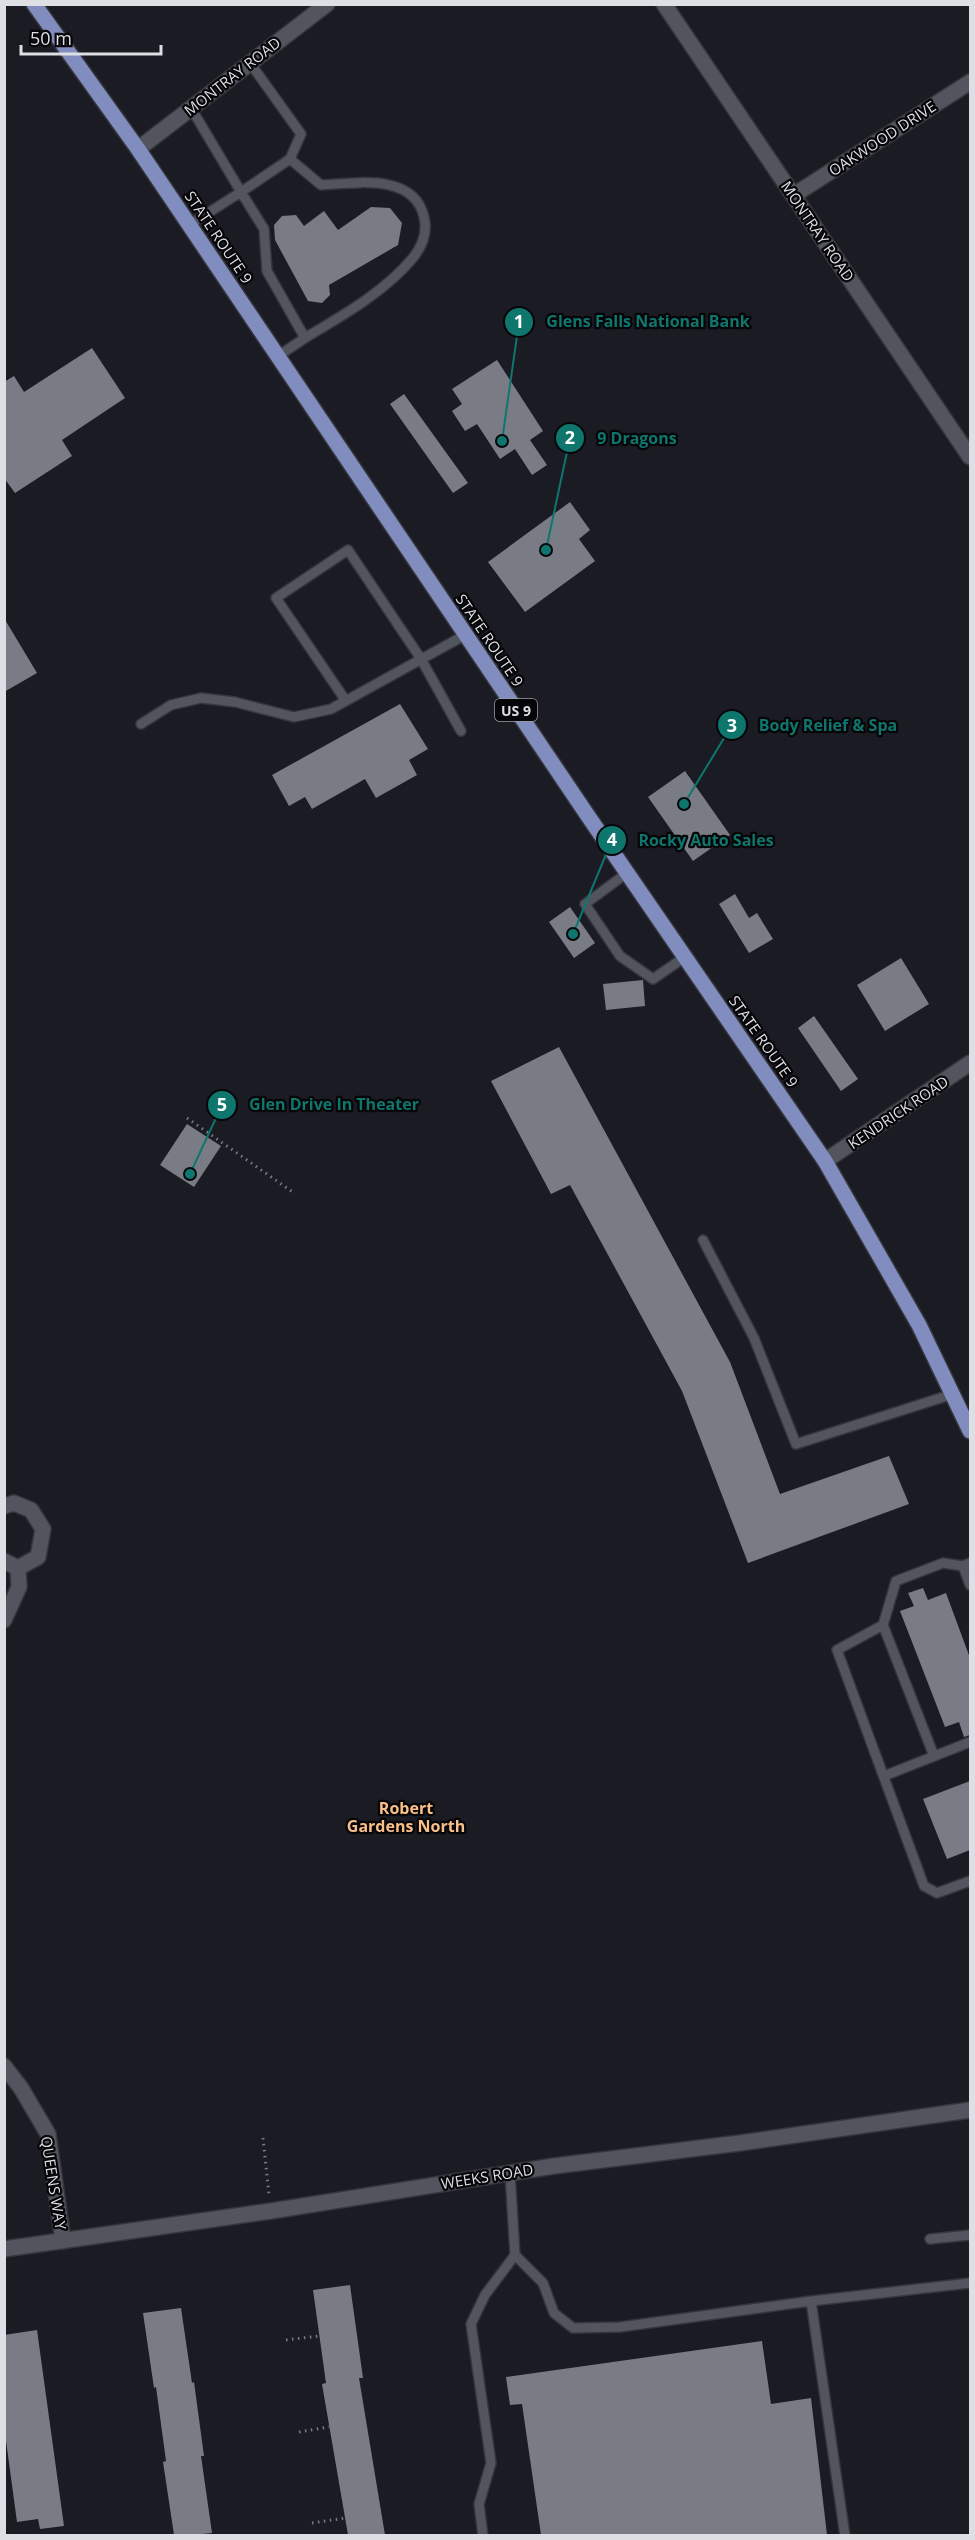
<svg xmlns="http://www.w3.org/2000/svg" width="975" height="2540" viewBox="0 0 975 2540" font-family="'Open Sans',sans-serif">
<style>
.building{fill:#7a7c85}
.lines{fill:none;stroke-linecap:round;stroke-linejoin:round}
.lane-casing{stroke:#35363c;stroke-width:12}
.street-casing{stroke:#35363c;stroke-width:18}
.primary-casing{stroke:#35363c;stroke-width:18}
.path{stroke:#7c7d83;stroke-width:3;stroke-dasharray:1.5 4.5;stroke-linecap:butt}
.lane{stroke:#53555e;stroke-width:9}
.street{stroke:#53555e;stroke-width:15}
.primary{stroke:#828dbf;stroke-width:15}
.labels{text-anchor:middle;dominant-baseline:central;stroke-width:4.5;stroke-linejoin:round;paint-order:stroke}
.shield{fill:#060609;stroke:#9d9ea2;stroke-width:1.5}
.shield-label{font-size:14px;font-weight:bold;fill:#dedfe4}
.street-label{font-size:15px;fill:#dedfe4;stroke:#060609}
.neighbourhood-label{font-size:16px;font-weight:bold;fill:#fabf86;stroke:#060609}
.leader{fill:none;stroke:#0f766e;stroke-width:2}
.callout-dot{fill:#0f766e;stroke:#060609;stroke-width:2}
.mark-label{font-size:18px;text-anchor:middle;font-weight:bold;fill:#fff}
.callout-label{font-size:16px;text-anchor:middle;font-weight:bold;fill:#0f766e;stroke:#060609;stroke-width:4.5;stroke-linejoin:round;paint-order:stroke}
</style>
<rect width="100%" height="100%" fill="#1a1b23"/>
<!-- building -->
<path class="building" d="M371,207L390,208L402,223L398,245L329,285L330,295L322,303L308,301L275,240L274,225L282,216L296,215L304,226L324,211L338,230Z
M92,348L125,398L62,440L72,456L15,493L4,478V382L14,376L24,392Z
M497,360L543,431L530,440L547,465L532,475L515,449L500,459L477,424L465,431L452,411L462,404L452,389Z
M404,394L468,483L453,493L390,404Z
M570,502L590,530L579,539L595,561L525,612L488,562Z
M4,618L37,673L4,692Z
M400,704L428,749L409,760L417,775L376,798L365,779L312,809L305,797L289,806L272,775Z
M685,771L730,835L693,861L648,797Z
M735,894L749,918L757,913L773,939L749,953L719,904Z
M570,907L595,943L574,958L549,922Z
M901,958L929,1004L885,1031L857,985Z
M643,980L645,1006L606,1010L603,984Z
M814,1016L858,1079L841,1091L798,1028Z
M559,1047L730,1362L780,1494L889,1456L909,1504L748,1563L682,1391L570,1185L551,1194L491,1081Z
M187,1124L221,1146L194,1187L160,1165Z
M923,1588L928,1600L946,1593L970,1658V1735L964,1737L959,1722L945,1727L900,1611L914,1606L908,1593Z
M970,1781V1850L947,1859L923,1799Z
M350,2285L363,2378H359L385,2535H348L322,2384L326,2383L313,2290Z
M181,2308L192,2383L194,2382L204,2456H201L212,2533L193,2535H174L163,2462L166,2461L156,2387L154,2388L143,2313Z
M37,2330L64,2526L40,2529L38,2519L17,2522L4,2426V2335Z
M762,2341L771,2404L811,2398L827,2535H541L522,2404L510,2405L506,2377Z"/>
<g class="lines">
<defs>
<path id="lane" d="M250,63L301,134L290,159L241,192L264,229L267,271L305,338L278,356
M290,159L321,185C356,183 414,173 424,217C428,233 422,247 412,259C383,293 343,315 305,338
M189,225L241,192L191,108
M346,701L276,598L348,550L421,659L461,731
M141,724L171,705L201,698L235,702L294,717L331,709L465,635
M627,873L585,904L620,956L653,979L685,957
M703,1240L754,1338L796,1444L953,1394
M970,1563L963,1566L943,1563L896,1581L883,1625L837,1650L924,1886L937,1893L970,1881
M963,1566L970,1585
M883,1625L934,1756
M884,1776L970,1742
M930,2239L970,2235
M515,2255L543,2283L554,2313L573,2328L620,2327L811,2301
M483,2536L479,2504L491,2463L471,2324L485,2295L515,2255L510,2173
M845,2536L811,2301L970,2283"/>
<path id="street" d="M664,4L970,457
M138,149L327,4
M794,195L970,82
M825,1161L970,1063
M4,1506L14,1503L31,1510L43,1529L38,1557L18,1568
M4,1561L18,1568
M4,1620L19,1587L18,1568
M4,2066L21,2088L48,2134L63,2241
M4,2249L271,2211L554,2166L740,2143L970,2110"/>
<path id="primary" d="M34,4L138,149L588,816L825,1161L919,1325L970,1431"/>
</defs>
<!-- lane casing -->
<use href="#lane" class="lane-casing"/>
<!-- street casing -->
<use href="#street" class="street-casing"/>
<!-- primary casing -->
<use href="#primary" class="primary-casing"/>
<!-- path -->
<path class="path" d="M187,1118L294,1193
M263,2138L269,2195
M286,2340L319,2336
M299,2432L329,2427
M312,2523L345,2518"/>
<!-- lane -->
<use href="#lane" class="lane"/>
<!-- street -->
<use href="#street" class="street"/>
<!-- primary -->
<use href="#primary" class="primary"/>
</g>
<g class="labels">
<!-- shield labels -->
<rect class="shield" x="495" y="699" width="42" height="22" rx="4.5"/>
<g class="shield-label">
<text x="516" y="710">US 9</text>
</g>
<!-- street labels -->
<g class="street-label">
<text transform="translate(232 76) rotate(-38)">MONTRAY ROAD</text>
<text transform="translate(882 138) rotate(-33)">OAKWOOD DRIVE</text>
<text transform="translate(818 231) rotate(56)">MONTRAY ROAD</text>
<text transform="translate(219 237) rotate(56)">STATE ROUTE 9</text>
<text transform="translate(490 640) rotate(56)">STATE ROUTE 9</text>
<text transform="translate(764 1041) rotate(55)">STATE ROUTE 9</text>
<text transform="translate(898 1112) rotate(-34)">KENDRICK ROAD</text>
<text transform="translate(487 2176) rotate(-9)">WEEKS ROAD</text>
<text transform="translate(54 2183) rotate(81)">QUEENS WAY</text>
</g>
<!-- neighbourhood labels -->
<g class="neighbourhood-label">
<text x="406" y="1808">Robert<tspan x="406" dy="18">Gardens North</tspan></text>
</g>
</g>
<!-- callouts -->
<path class="leader" d="M502 441L519 322M546 550L570 438M684 804L732 725M573 934L612 840M190 1174L222 1105"/>
<g class="callout-dot">
<circle cx="502" cy="441" r="6"/>
<circle cx="546" cy="550" r="6"/>
<circle cx="684" cy="804" r="6"/>
<circle cx="573" cy="934" r="6"/>
<circle cx="190" cy="1174" r="6"/>
<circle cx="519" cy="322" r="15"/>
<circle cx="570" cy="438" r="15"/>
<circle cx="732" cy="725" r="15"/>
<circle cx="612" cy="840" r="15"/>
<circle cx="222" cy="1105" r="15"/>
</g>
<g class="mark-label">
<text x="519" y="328">1</text>
<text x="570" y="444">2</text>
<text x="732" y="732">3</text>
<text x="612" y="846">4</text>
<text x="222" y="1111">5</text>
</g>
<g class="callout-label">
<text x="648" y="327">Glens Falls National Bank</text>
<text x="637" y="444">9 Dragons</text>
<text x="828" y="731">Body Relief &amp; Spa</text>
<text x="706" y="846">Rocky Auto Sales</text>
<text x="334" y="1110">Glen Drive In Theater</text>
</g>
<!-- border -->
<rect width="975" height="2540" fill="none" stroke="#dedfe4" stroke-width="12"/>
<!-- scale -->
<path d="M21 45v9h140v-9" fill="none" stroke="#dedfe4" stroke-width="3"/>
<text x="30" y="45" font-size="18" fill="#dedfe4" stroke="#060609" stroke-width="4.5" paint-order="stroke">50 m</text>
</svg>
